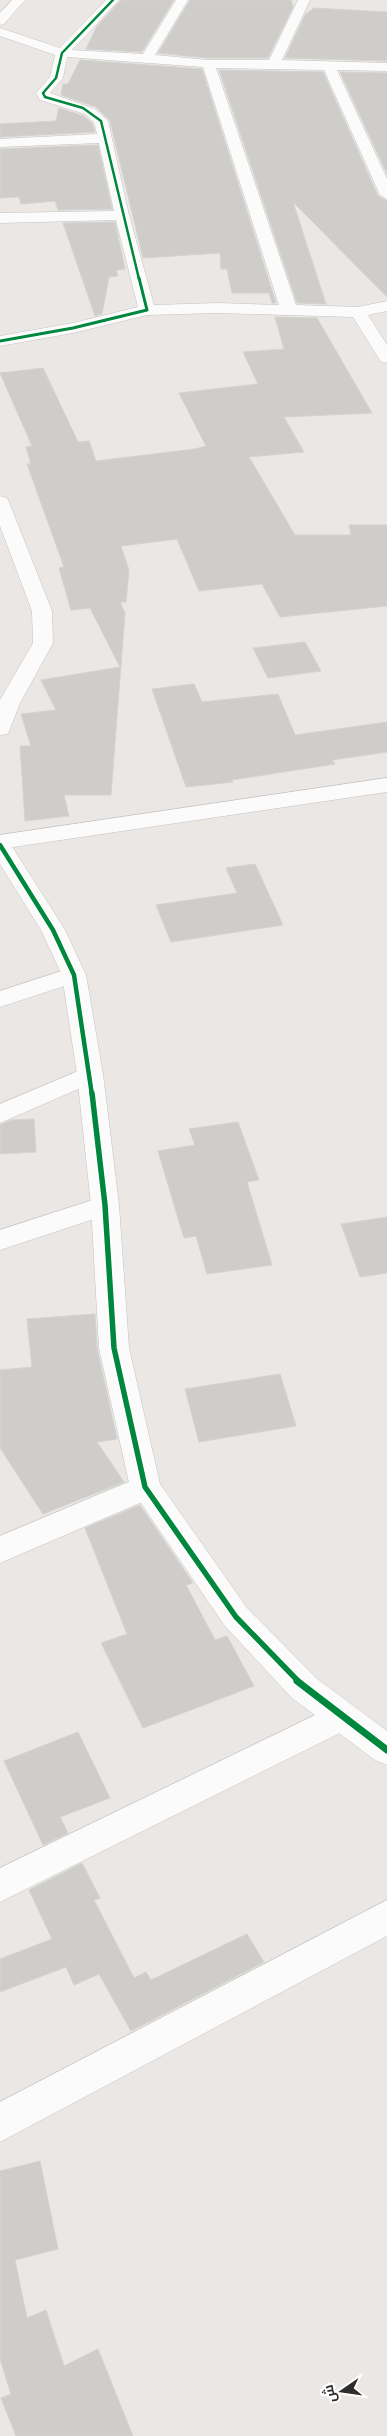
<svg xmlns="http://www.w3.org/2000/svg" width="387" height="2436" viewBox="0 0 387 2436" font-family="'PT Sans Narrow',Cairo,sans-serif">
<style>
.building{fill:#cfcdca;stroke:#d5d3d0}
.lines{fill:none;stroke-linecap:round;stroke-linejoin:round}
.street-casing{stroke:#c4c3c4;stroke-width:1}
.secondary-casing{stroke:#c4c3c4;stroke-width:1}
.street{fill:#fcfbfb;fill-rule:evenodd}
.secondary{fill:#fcfbfb;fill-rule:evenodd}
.cycleway-far4-casing{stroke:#fff;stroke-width:4.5}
.cycleway-far3-casing{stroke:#fff;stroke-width:5}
.cycleway-far2-casing{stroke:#fff;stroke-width:7}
.cycleway-far1-casing{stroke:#fff;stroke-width:9}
.cycleway-casing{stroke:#fff;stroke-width:10}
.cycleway-far4{stroke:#00873e;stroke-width:2.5}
.cycleway-far3{stroke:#00873e;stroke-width:3}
.cycleway-far2{stroke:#00873e;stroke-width:4.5}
.cycleway-far1{stroke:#00873e;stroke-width:5.5}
.cycleway{stroke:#00873e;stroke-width:7}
</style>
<rect width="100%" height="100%" fill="#eae7e4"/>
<!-- building -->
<path class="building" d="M121,0H174L142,52L86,49L97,26Z
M190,0H291L293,7L268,58H208L158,53Z
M314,8L387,12V61L285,58L305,15Z
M80,60L202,69L276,303H272L269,293H232L227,269H221L220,253L143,258L110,121L96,107L61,95L63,84H68Z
M219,70L323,72L378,196L387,201V297L293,202L326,304L297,303Z
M340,72L387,73V174Z
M59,108L84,116L92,123L95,132L0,137V124L56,121Z
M98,145L112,209L58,210L55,201L21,204L19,197L0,198V149Z
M115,222L125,269L116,270L118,276L109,277L102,314L95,316L63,223Z
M275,317L317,318L372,413L284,417L304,452L249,457L295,535H351L349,525H387V606L280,617L262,584L199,591L177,539L121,546L129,570L126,602H120L125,613L111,795H64L69,816L25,821L20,746H31L21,714L56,710L41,680L120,667L90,608L71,610L59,568L64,567L27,464H31L26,447L32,446L0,373L43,368L78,442L89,441L96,461L195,449L206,446L179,393L258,384L243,352L284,349Z
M305,642L321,671L268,678L253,648Z
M194,684L202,702L278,694L295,735L387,722V752L332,760L335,764L232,780L233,782L186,787L152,689Z
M255,864L283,925L171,942L156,905L237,893L226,868Z
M34,1119L36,1152L0,1154V1125L11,1120Z
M238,1122L259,1180L247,1182L272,1265L207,1274L196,1236L184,1238L158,1151L195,1145L189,1129Z
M387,1217V1273L360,1277L341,1224Z
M95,1314L97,1348L117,1439L97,1442L124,1482L43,1514L0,1448V1370L32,1367L27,1319Z
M280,1374L296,1426L199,1442L185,1389Z
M140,1505L193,1583L186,1585L215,1640L227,1636L254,1686L143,1728L101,1643L127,1634L85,1528Z
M78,1732L110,1798L60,1817L68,1833L43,1845L4,1761Z
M82,1863L100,1898L94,1900L134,1978L146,1972L151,1980L247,1934L264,1962L131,2031L99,1974L74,1985L66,1967L0,1992V1959L52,1939L29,1890Z
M40,2161L58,2249L15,2260L27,2318L46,2310L64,2366L98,2349L133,2436H16L1,2398L11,2394L0,2359V2171Z"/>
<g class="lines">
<defs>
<path id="street" d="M12,0H25L4,24L0,25V13Z
M106,0H119L72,50L143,54L176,0H188L155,55L208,60H269L298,0H310L282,60L387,63V71L337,70L387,179V199L380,195L324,70L216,68L296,305L358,307L387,301V311L368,315L387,345V363L381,362L353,317L218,313L147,315L73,333L0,346V336L73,323L138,307L116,220L0,223V213L114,211L99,143L0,147V139L97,134L94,122L85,114L40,100L36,93L50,77L55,55L0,36V28L60,48ZM67,57L203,67L279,305L218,303L154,305L129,215L108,121L95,109L50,93L63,78Z
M387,778V792L0,849V835Z
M74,967L83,970L86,975L83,980L0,1007V991Z
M90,1066L99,1068L103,1074L99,1080L0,1123V1104Z
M105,1196L115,1198L119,1205L115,1212L0,1250V1230Z
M145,1475L156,1478L160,1487L156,1496L0,1563V1536Z
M342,1702L354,1706L359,1716L354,1726L0,1902V1868Z
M387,1900V1936L0,2142V2102Z"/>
<path id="secondary" d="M0,496L7,498L9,502L52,611L53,643L20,703L8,734L0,735V700L33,643L32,611L0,526Z
M0,838L8,840L11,845L65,930L86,975L103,1074L119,1205L129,1348L160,1484L247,1608L316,1678L387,1731V1765L375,1760L292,1698L225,1626L130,1487L99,1348L91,1205L77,1074L62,975L41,930L0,864Z"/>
</defs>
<!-- street casing -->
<use href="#street" class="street-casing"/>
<!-- secondary casing -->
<use href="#secondary" class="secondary-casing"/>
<!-- street -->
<use href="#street" class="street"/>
<!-- secondary -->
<use href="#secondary" class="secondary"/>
<defs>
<path id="cycleway-far4" d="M113,0L62,53L56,78L43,93L45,97L83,108L101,121L139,279"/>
<path id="cycleway-far3" d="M0,341L73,328L147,310L139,278"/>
<path id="cycleway-far2" d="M0,845L53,930L74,975L92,1095"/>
<path id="cycleway-far1" d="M92,1093L105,1205L114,1348L145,1487L236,1617L299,1682"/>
<path id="cycleway" d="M297,1681L387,1750"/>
</defs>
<!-- cycleway-far4 casing -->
<use href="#cycleway-far4" class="cycleway-far4-casing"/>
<!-- cycleway-far3 casing -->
<use href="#cycleway-far3" class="cycleway-far3-casing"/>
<!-- cycleway-far2 casing -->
<use href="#cycleway-far2" class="cycleway-far2-casing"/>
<!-- cycleway-far1 casing -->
<use href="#cycleway-far1" class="cycleway-far1-casing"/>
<!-- cycleway casing -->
<use href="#cycleway" class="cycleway-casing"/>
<!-- cycleway-far4 -->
<use href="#cycleway-far4" class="cycleway-far4"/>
<!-- cycleway-far3 -->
<use href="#cycleway-far3" class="cycleway-far3"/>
<!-- cycleway-far2 -->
<use href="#cycleway-far2" class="cycleway-far2"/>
<!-- cycleway-far1 -->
<use href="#cycleway-far1" class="cycleway-far1"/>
<!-- cycleway -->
<use href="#cycleway" class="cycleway"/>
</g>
<!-- north arrow -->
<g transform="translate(342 2391) rotate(257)" stroke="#ffffff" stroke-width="4" paint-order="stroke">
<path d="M0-4L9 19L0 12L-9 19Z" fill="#2d2d2d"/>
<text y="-8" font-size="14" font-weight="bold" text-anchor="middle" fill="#2d2d2d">ش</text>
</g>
</svg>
